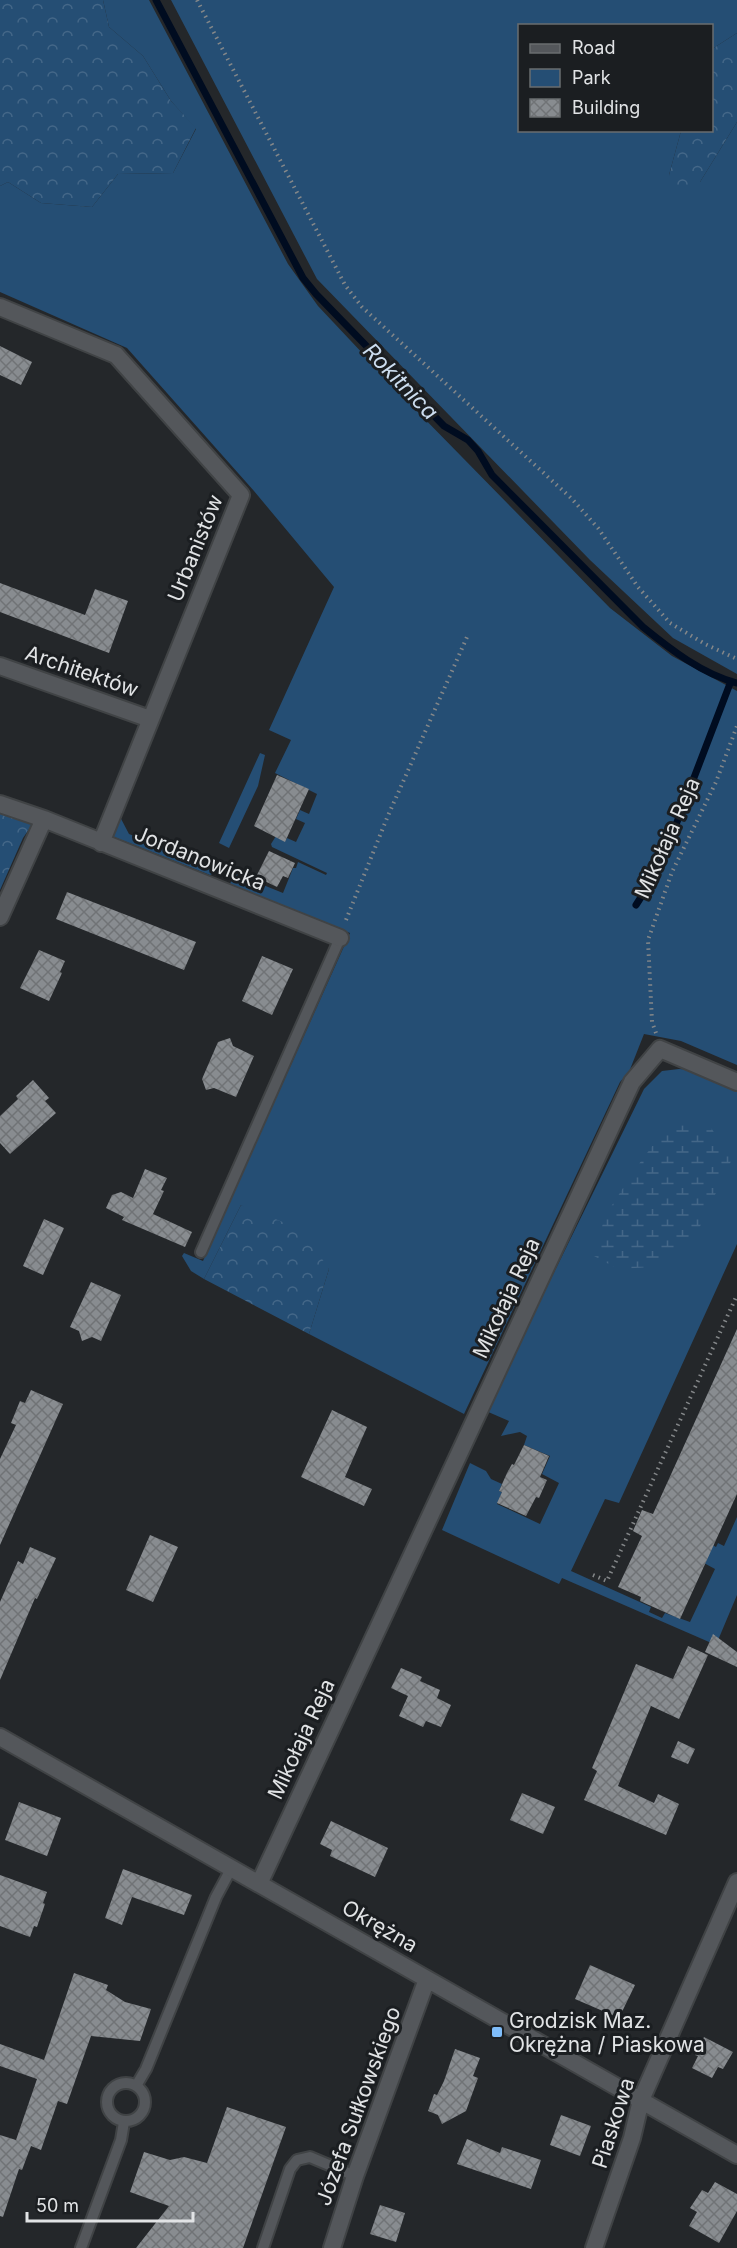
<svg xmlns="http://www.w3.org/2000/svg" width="737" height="2248" viewBox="0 0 737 2248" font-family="Inter,sans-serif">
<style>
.green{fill:#254e74}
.forest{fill:url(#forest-crowns)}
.wetland{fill:url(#wetland-marsh)}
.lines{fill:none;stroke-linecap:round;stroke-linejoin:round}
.stream{stroke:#000c20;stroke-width:7}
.building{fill:url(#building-cross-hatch)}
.service-casing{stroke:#404345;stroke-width:14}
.minor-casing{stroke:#404345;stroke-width:20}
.path{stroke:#848789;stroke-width:4;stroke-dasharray:1.5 4.5;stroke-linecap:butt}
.service{stroke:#54575b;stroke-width:10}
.minor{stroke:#54575b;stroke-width:16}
.poi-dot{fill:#7fbdfa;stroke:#1b1e21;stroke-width:2}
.labels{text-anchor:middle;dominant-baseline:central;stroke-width:6;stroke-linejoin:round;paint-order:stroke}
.street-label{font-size:21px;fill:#e1e3e5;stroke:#1b1e21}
.poi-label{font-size:21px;fill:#e1e3e5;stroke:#1b1e21;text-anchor:start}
.water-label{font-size:22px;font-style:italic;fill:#ccddef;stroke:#1b1e21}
</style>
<defs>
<pattern id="forest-crowns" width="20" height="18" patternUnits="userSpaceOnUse" patternTransform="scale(1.5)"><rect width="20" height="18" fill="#254e74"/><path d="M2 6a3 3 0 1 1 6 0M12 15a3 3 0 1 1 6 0" fill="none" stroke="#446788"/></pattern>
<pattern id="wetland-marsh" width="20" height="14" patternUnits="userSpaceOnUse" patternTransform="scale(1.5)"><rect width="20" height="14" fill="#254e74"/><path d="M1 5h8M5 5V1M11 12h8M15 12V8" fill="none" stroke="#446788"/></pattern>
<pattern id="building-cross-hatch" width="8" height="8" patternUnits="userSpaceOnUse" patternTransform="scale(1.5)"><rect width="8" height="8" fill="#888c90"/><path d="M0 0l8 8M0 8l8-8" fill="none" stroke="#707376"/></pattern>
</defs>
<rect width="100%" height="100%" fill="#24272a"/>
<!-- green -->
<path class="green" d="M103,0H149L288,264L318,306L414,408L610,608L672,656L737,691V1065L681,1041L644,1034L629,1072L620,1082L464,1414L309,1334L329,1269L241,1205L204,1279L191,1271L182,1256L184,1253L203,1261L350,933L229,887L234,873L283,893L293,868H296L298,862L326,875L327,873L272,847L271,844L276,836L285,841L287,838L296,842L305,823L296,819L300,810L309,814L317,794L275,773L291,740L269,730L334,587L254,491L127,348L0,292V186L8,182L41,203L92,207L118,174L173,173L196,129L171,101L143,56L109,27Z
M171,0H737V33L712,49V26H520V130L681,131L669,175L700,182L737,122V674L673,638L590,560L317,279Z
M260,753L265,755L258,786L229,848L219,843Z
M118,813L129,834L216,868L220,865L218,871L210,875L109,835Z
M679,1069L696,1070L737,1090V1244L619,1503L605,1499L571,1571L651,1607L649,1612L662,1618L665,1613L690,1622L715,1569L691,1556L700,1538L716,1547L718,1543L724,1546L737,1517V1595L716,1645L562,1578L559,1584L442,1530L470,1463L486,1471L491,1479L502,1484L499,1491L502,1492L497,1504L540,1524L559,1483L542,1474L550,1456L524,1445L527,1436L520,1432L501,1436L509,1421L486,1411L644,1089L662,1071Z"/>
<!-- forest -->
<path class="forest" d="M0,0H103L109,27L143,56L171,101L196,128L173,173L118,174L92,207L41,203L8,182L0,186Z
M737,33V122L700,182L683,196L669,175L681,131L712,130V49Z
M0,811L34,822L23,838L0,890Z
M241,1205L302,1230L329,1269L309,1334L204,1279Z"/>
<!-- wetland -->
<path class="wetland" d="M709,1125L732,1159L694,1239L652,1267L618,1269L594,1256L605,1216L636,1168L667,1126Z"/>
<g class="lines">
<!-- stream -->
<path class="stream" d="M156,0L303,278L316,294L444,426L468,440L478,451L492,475L643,627C670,649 702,674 737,683
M636,905L659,869L731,681"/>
</g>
<!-- building -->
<path class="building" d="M0,346L32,362L21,385L0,375Z
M0,583L85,615L95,589L128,601L109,653L0,612Z
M277,775L309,789L285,842L254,826Z
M269,851L295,863L288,878L283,876L277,887L256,877Z
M67,892L196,942L184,970L56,919Z
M39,950L65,961L60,972L62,973L49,1001L20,988Z
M262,956L293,969L272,1015L242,1001Z
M230,1038L233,1046L254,1056L236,1097L214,1088L206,1090L202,1079L218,1042Z
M33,1080L49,1098L45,1101L56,1113L10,1154L0,1143V1116L18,1099L16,1096Z
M145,1169L167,1178L161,1190L164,1191L153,1214L192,1232L185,1247L122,1220L124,1217L106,1208L112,1195L121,1192L133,1198Z
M44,1219L64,1228L43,1275L23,1266Z
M91,1282L121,1295L101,1341L92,1337L82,1341L79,1331L70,1327Z
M737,1329V1494L680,1619L640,1601L641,1597L618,1587L642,1536L633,1531L642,1510L653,1514Z
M31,1390L63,1404L0,1545V1459L16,1425L11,1423L20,1401L25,1403Z
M332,1410L367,1427L345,1477L372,1489L364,1506L301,1477Z
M524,1445L549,1456L540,1477L547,1480L539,1498L536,1497L526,1516L497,1503L502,1492L499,1491L507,1473L512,1464L514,1465Z
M150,1535L178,1547L153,1602L126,1590Z
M30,1547L56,1558L37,1599L35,1598L0,1680V1602L18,1561L23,1564Z
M713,1634L737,1652V1667L705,1652Z
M688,1646L708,1655L679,1719L651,1706L618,1786L654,1803L658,1794L679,1804L666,1835L584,1800L597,1771L592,1768L636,1664L673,1679Z
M401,1668L422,1677L420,1681L440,1690L437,1698L451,1705L441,1727L426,1721L423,1727L399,1716L408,1696L391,1688Z
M678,1741L695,1749L688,1764L671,1757Z
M522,1793L555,1807L543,1834L510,1820Z
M19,1802L61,1818L47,1856L5,1840Z
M331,1821L388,1848L375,1877L330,1856L332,1850L320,1844Z
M123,1869L192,1895L184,1915L132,1897L122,1925L105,1918Z
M0,1875L47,1892L43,1903L45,1904L37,1927L34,1926L30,1937L0,1926Z
M590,1965L635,1985L619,2018L575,1999Z
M74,1973L108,1985L106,1990L125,2002L151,2009L140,2041L91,2036L67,2104L58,2101L41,2150L31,2146L22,2170L19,2169L3,2217L0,2216V2135L16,2140L37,2079L0,2066V2044L44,2060Z
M704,2037L733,2052L723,2069L718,2067L712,2078L692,2068L698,2056L695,2055Z
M455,2049L480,2058L473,2076L478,2078L466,2111L442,2124L438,2115L428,2111L434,2094L437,2095L444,2081Z
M227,2107L286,2127L243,2248H136L169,2206L130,2192L144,2152L170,2160L184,2157L207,2163Z
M561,2115L591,2126L580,2156L550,2145Z
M467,2139L500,2153L502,2147L541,2160L531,2189L457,2164Z
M715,2182L737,2194V2211L719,2243L689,2226L697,2212L690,2208L702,2190L708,2193Z
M380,2205L405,2213L396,2242L370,2234Z"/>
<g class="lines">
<defs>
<path id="service" d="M201,1252L340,938
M107 2102a19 19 0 1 1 38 0a19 19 0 1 1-38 0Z
M136,2086L146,2069L216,1897L231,1869
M81,2248L121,2140L124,2122
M263,2248L290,2169L297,2160L310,2157L355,2176"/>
<path id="minor" d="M0,307L116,355L241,495L101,843
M0,666L150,719
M0,804L44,819L340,938
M0,917L44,819
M0,1737L737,2155
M259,1884L632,1082L660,1049L737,1082
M332,2248L355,2176L427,1979
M594,2248L632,2138L641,2100L737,1882"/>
</defs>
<!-- service casing -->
<use href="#service" class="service-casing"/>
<!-- minor casing -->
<use href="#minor" class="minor-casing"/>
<!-- path -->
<path class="path" d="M197,0L345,285L362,307L571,498L598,528L638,587L670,623L705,644L737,659
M346,920L387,818L467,637
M656,1033L652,1022L648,940L672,872L716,782L737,726
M593,1575L607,1581L737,1295"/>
<!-- service -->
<use href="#service" class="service"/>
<!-- minor -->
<use href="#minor" class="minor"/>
</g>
<!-- markers -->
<rect class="poi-dot" x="491" y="2026" width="12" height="12" rx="3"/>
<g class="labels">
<!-- street labels -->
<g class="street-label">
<text transform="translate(195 548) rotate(-68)">Urbanistów</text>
<text transform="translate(82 671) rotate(19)">Architektów</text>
<text transform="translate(667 838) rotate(-66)">Mikołaja Reja</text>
<text transform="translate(200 858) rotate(22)">Jordanowicka</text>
<text transform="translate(506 1298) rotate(-65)">Mikołaja Reja</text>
<text transform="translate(301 1739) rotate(-65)">Mikołaja Reja</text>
<text transform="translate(380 1926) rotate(30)">Okrężna</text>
<text transform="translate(358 2106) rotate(-70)">Józefa Sułkowskiego</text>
<text transform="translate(613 2123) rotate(-72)">Piaskowa</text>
</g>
<!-- poi labels -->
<g class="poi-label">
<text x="509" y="2020">Grodzisk Maz.<tspan x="509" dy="24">Okrężna / Piaskowa</tspan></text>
</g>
<!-- water labels -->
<g class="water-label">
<text transform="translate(401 381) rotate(46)">Rokitnica</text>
</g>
</g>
<!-- legend -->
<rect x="518" y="24" width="195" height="108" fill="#1b1e21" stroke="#6a6d6f" stroke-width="1.5"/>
<rect x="530" y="44" width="30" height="9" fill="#54575b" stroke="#6a6d6f" stroke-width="1.5"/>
<text x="572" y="54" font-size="18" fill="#e1e3e5">Road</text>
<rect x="530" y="69" width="30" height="18" fill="#254e74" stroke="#6a6d6f" stroke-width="1.5"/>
<text x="572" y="84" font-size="18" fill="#e1e3e5">Park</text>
<rect x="530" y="99" width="30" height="18" fill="url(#building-cross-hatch)" stroke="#6a6d6f" stroke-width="1.5"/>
<text x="572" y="114" font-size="18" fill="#e1e3e5">Building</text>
<!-- scale -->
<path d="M27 2212v9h166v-9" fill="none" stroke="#e1e3e5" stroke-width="3"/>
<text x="36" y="2212" font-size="18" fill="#e1e3e5" stroke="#1b1e21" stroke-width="4.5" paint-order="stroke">50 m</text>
</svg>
